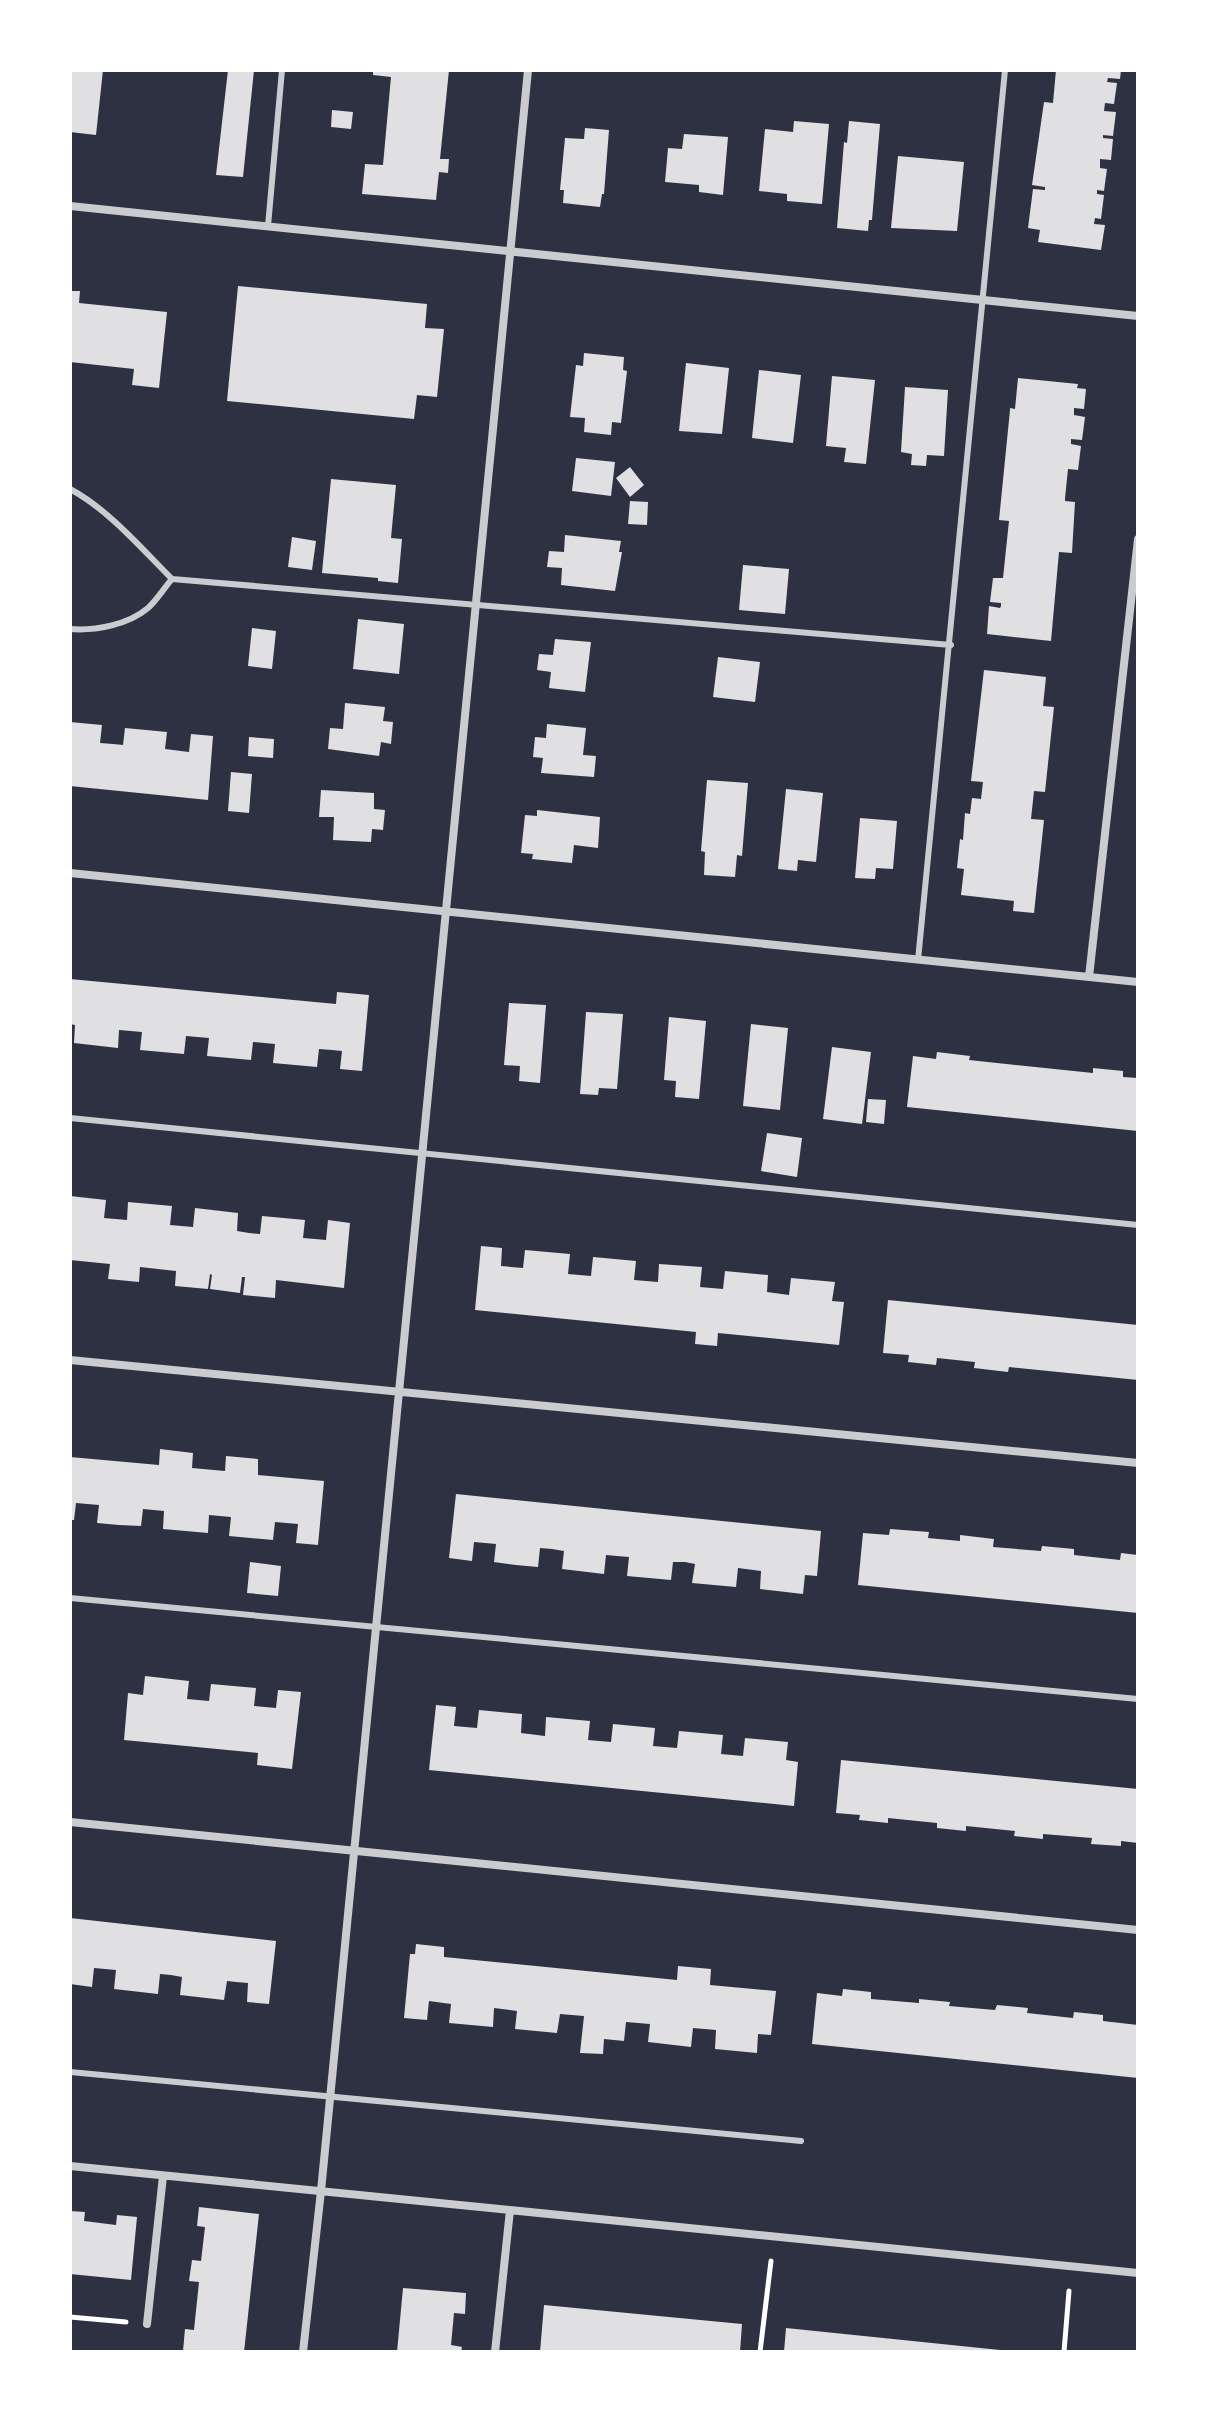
<svg xmlns="http://www.w3.org/2000/svg" width="1208" height="2422" viewBox="0 0 1208 2422" font-family="Quicksand,sans-serif">
<style>
.building{fill:#e0e0e3}
.lines{fill:none;stroke-linecap:round;stroke-linejoin:round}
.path{stroke:#fff;stroke-width:5}
.service{stroke:#caccd0;stroke-width:6}
.minor{stroke:#caccd0;stroke-width:8}
</style>
<rect width="100%" height="100%" fill="#2d3142"/>
<!-- building -->
<path class="building" d="M70,70H103L96,135L70,132Z
M228,70H254L243,177L216,175Z
M373,70H449L440,159H449L448,173L439,172L436,200L362,194L365,164L383,165L391,77L373,75Z
M1056,70H1121L1120,79L1108,78L1107,82L1117,83L1114,104L1105,103L1104,111L1116,112L1113,136L1103,135V138L1113,139L1111,160L1100,159V168L1107,169L1104,191L1097,190V194L1104,195L1101,219L1095,218L1094,224L1105,225L1101,250L1038,242L1040,230L1028,228L1033,189L1045,190V187L1032,185L1044,102L1053,103Z
M332,110L353,112L351,129L331,127Z
M794,121L829,124L822,204L787,201V194L759,191L765,129L793,132Z
M849,121L880,124L872,220H869L868,231L837,228L844,142L847,143Z
M585,128L609,130L604,194H602L600,207L563,203L564,190H560L565,138L584,139Z
M684,134L728,137L723,195L699,192V185L665,182L668,148L682,149Z
M898,156L964,162L957,231L891,228Z
M238,286L427,304L425,328L444,329L437,397L417,395L414,419L227,401Z
M70,291H80L79,303L167,312L159,388L132,385L134,369L70,362Z
M584,353L624,357L623,370L627,371L621,423L612,422L611,435L584,432L585,418L570,417L576,365L583,366Z
M686,363L729,368L722,434L679,431Z
M759,370L801,375L793,443L752,438Z
M832,376L875,380L866,464L844,462L846,448L826,446Z
M1018,378L1078,384L1077,388L1086,389L1084,409L1074,408V415L1085,417L1082,440L1071,439V444L1081,446L1078,470L1068,469L1065,498V501L1075,502L1072,553L1059,552L1051,641L987,634L989,606L1000,608L1001,606V603L990,602L993,578H1003L1009,521L999,520L1010,410V408L1015,409Z
M905,387L948,390L944,456L927,455L926,466L911,465L912,454L901,452Z
M576,458L615,462L611,496L572,491Z
M630,467L644,485L630,497L616,478Z
M331,479L396,485L391,538L402,539L398,583L378,581V578L322,573Z
M630,501L648,502L647,525L628,524Z
M565,535L621,541L619,552H622L615,591L561,585L562,568L547,567L549,551L564,552Z
M292,537L316,541L312,570L288,567Z
M743,565L789,569L785,614L739,610Z
M358,619L404,624L399,674L353,669Z
M252,628L276,631L272,669L248,666Z
M555,639L591,642L585,692L549,688L551,672L537,670L539,654L553,655Z
M718,657L760,662L755,702L713,697Z
M984,670L1046,677L1043,706L1054,707L1045,792L1034,791L1031,819L1044,820L1034,913L1013,911L1014,901L961,895L964,869L957,868L960,839L963,840L965,813L970,814L972,798L981,799L983,782L971,781Z
M345,703L385,707L383,721L393,722L391,744L381,742L379,756L328,749L330,728L343,729Z
M70,722L102,725L100,743L113,744L123,745L125,728L167,732L165,749L189,752L191,734L213,736L208,800L70,786Z
M547,724L586,728L583,755L596,756L594,777L541,773L543,758L533,757L535,737L546,738Z
M249,737L274,739L273,758L248,756Z
M231,772L252,774L249,813L228,811Z
M707,780L748,783L742,856L737,855L735,877L704,875L705,852L701,851Z
M786,789L823,793L816,862L798,860L797,871L778,869Z
M321,790L374,793V809L385,810L383,830L372,829L371,842L333,840L334,817H319Z
M537,810L600,817L598,848L574,845L572,863L532,859L533,854L521,853L525,815L537,816Z
M860,818L897,821L893,869L876,868L875,879L855,878Z
M70,979L336,1004L337,992L369,995L362,1071L340,1069L342,1051L332,1050L319,1049L317,1067L273,1063L275,1044L253,1042L251,1060L207,1056L209,1038L186,1036L184,1054L140,1050L142,1032L119,1030L118,1048L74,1043L75,1025L70,1024Z
M509,1003L546,1005L540,1083L519,1081L520,1066L504,1065Z
M586,1012L623,1014L617,1089L599,1088L598,1095L580,1094Z
M669,1017L706,1021L699,1099L675,1097L676,1081L664,1080Z
M751,1024L788,1028L780,1110L743,1106Z
M832,1047L871,1052L862,1124L823,1119Z
M937,1052L970,1056L969,1060L1093,1073V1068L1123,1071V1077L1138,1078V1131L907,1107L913,1056L936,1059Z
M868,1099L886,1100L884,1124L866,1122Z
M767,1133L802,1138L797,1177L761,1171Z
M70,1196L106,1200L104,1218L127,1220L128,1202L172,1206L170,1225L193,1227L195,1208L238,1213L237,1231L249,1233L260,1234L262,1216L305,1220L303,1238L315,1239L326,1240L328,1220L350,1223L344,1288L276,1280L275,1298L243,1295L245,1277H242L240,1293L210,1289L212,1275L210,1274L208,1289L175,1286L176,1271L140,1267L139,1282L108,1279L110,1264L70,1260Z
M481,1246L502,1248L501,1266L523,1268L525,1250L570,1254L568,1274L591,1276L593,1257L636,1261L634,1280L658,1282L659,1264L702,1267L700,1287L723,1289L725,1271L768,1275L767,1292L789,1295L791,1278L835,1282L832,1301L844,1302L839,1345L718,1333L717,1346L695,1344L696,1332L475,1310Z
M888,1300L1138,1325V1380L1009,1367L1008,1372L974,1368L975,1362L937,1358L936,1365L908,1362L909,1355L883,1353Z
M160,1449L193,1453L192,1468L225,1471L226,1456L258,1459V1475L324,1481L318,1545L296,1543L298,1524L275,1522L273,1540L229,1536L231,1517L209,1515L208,1533L163,1529L164,1511L143,1509L141,1526L119,1525L97,1523L99,1505L76,1503L74,1520H70V1457L159,1465Z
M456,1494L821,1531L817,1576L805,1575L803,1594L760,1589L761,1571L738,1568L736,1587L692,1583L695,1564L685,1562H673L671,1580L627,1576L629,1557L617,1556L606,1555L604,1574L562,1569L564,1551L552,1549L540,1548L538,1567L516,1565L494,1562L496,1544L474,1542L472,1561L449,1558Z
M890,1529L929,1532L928,1538L960,1541V1535L994,1539L993,1547L1041,1551L1042,1546L1074,1549V1555L1120,1560L1121,1553L1138,1555V1613L858,1585L863,1533L889,1535Z
M250,1562L281,1566L278,1596L247,1593Z
M145,1676L189,1681L187,1699L209,1701L211,1684L256,1688L254,1706L276,1708L278,1690L301,1692L292,1769L257,1765L258,1753L124,1740L128,1693L143,1695Z
M436,1705L456,1707L454,1726L477,1728L479,1710L522,1714L521,1733L545,1736L546,1717L590,1721L588,1740L611,1742L613,1724L655,1728L653,1746L677,1748L679,1731L723,1735L721,1754L743,1756L745,1738L788,1742L786,1760L798,1762L794,1806L429,1770Z
M841,1760L1138,1789V1843L1121,1841V1846L1091,1844L1092,1838L1043,1834V1839L1014,1836L1015,1831L966,1826V1831L937,1828V1823L888,1818V1823L859,1820L860,1815L836,1813Z
M70,1918L276,1941L269,2004L247,2002L248,1983L236,1982L227,1981L224,2000L180,1995L182,1977L171,1975L160,1974L158,1994L114,1989L116,1970L94,1968L92,1987L70,1984Z
M416,1944L444,1947V1957L677,1980L678,1966L711,1969L710,1985L776,1991L771,2035L758,2034L757,2053L715,2049L716,2030L693,2028L691,2047L648,2042L650,2024L626,2022L624,2041L604,2039L603,2054L580,2053L584,2016L560,2014L557,2033L515,2029L517,2011L494,2008L493,2027L449,2023L451,2004L429,2001L427,2020L404,2018L410,1954H415Z
M843,1989L871,1992V1999L919,2003V1999L950,2002L949,2006L995,2010L997,2005L1028,2008L1027,2013L1073,2018L1074,2012L1103,2015V2021L1138,2025V2078L812,2044L817,1993L842,1996Z
M199,2207L259,2214L244,2352L183,2351L185,2329L194,2330L199,2282L189,2281L192,2260L201,2261L205,2227L197,2226Z
M70,2211L85,2212L84,2221L116,2225L117,2215L137,2217L131,2280L70,2274Z
M403,2288L466,2293L465,2314L454,2313L451,2345L462,2347L461,2352H397Z
M544,2305L742,2324L740,2352H540Z
M786,2328L1000,2350V2352H784Z"/>
<g class="lines">
<!-- path -->
<path class="path" d="M70,2317L126,2322
M760,2352L771,2261
M1064,2352L1069,2291"/>
<!-- service -->
<path class="service" d="M268,226L282,70
M70,489C109,510 141,548 172,579C164,588 157,600 148,608C128,625 95,631 70,629
M172,579L951,645
M918,960L1005,70
M70,1118L1138,1225
M70,1598L1138,1699
M70,2072L801,2141"/>
<!-- minor -->
<path class="minor" d="M70,206L1138,316
M70,873L1138,982
M1089,977L1138,539
M70,1360L1138,1463
M70,1822L1138,1930
M70,2166L1138,2273
M147,2324L163,2176
M303,2352L321,2191L528,70
M495,2352L510,2210"/>
</g>
<!-- border -->
<rect width="1208" height="2422" fill="none" stroke="#ffffff" stroke-width="144"/>
</svg>
